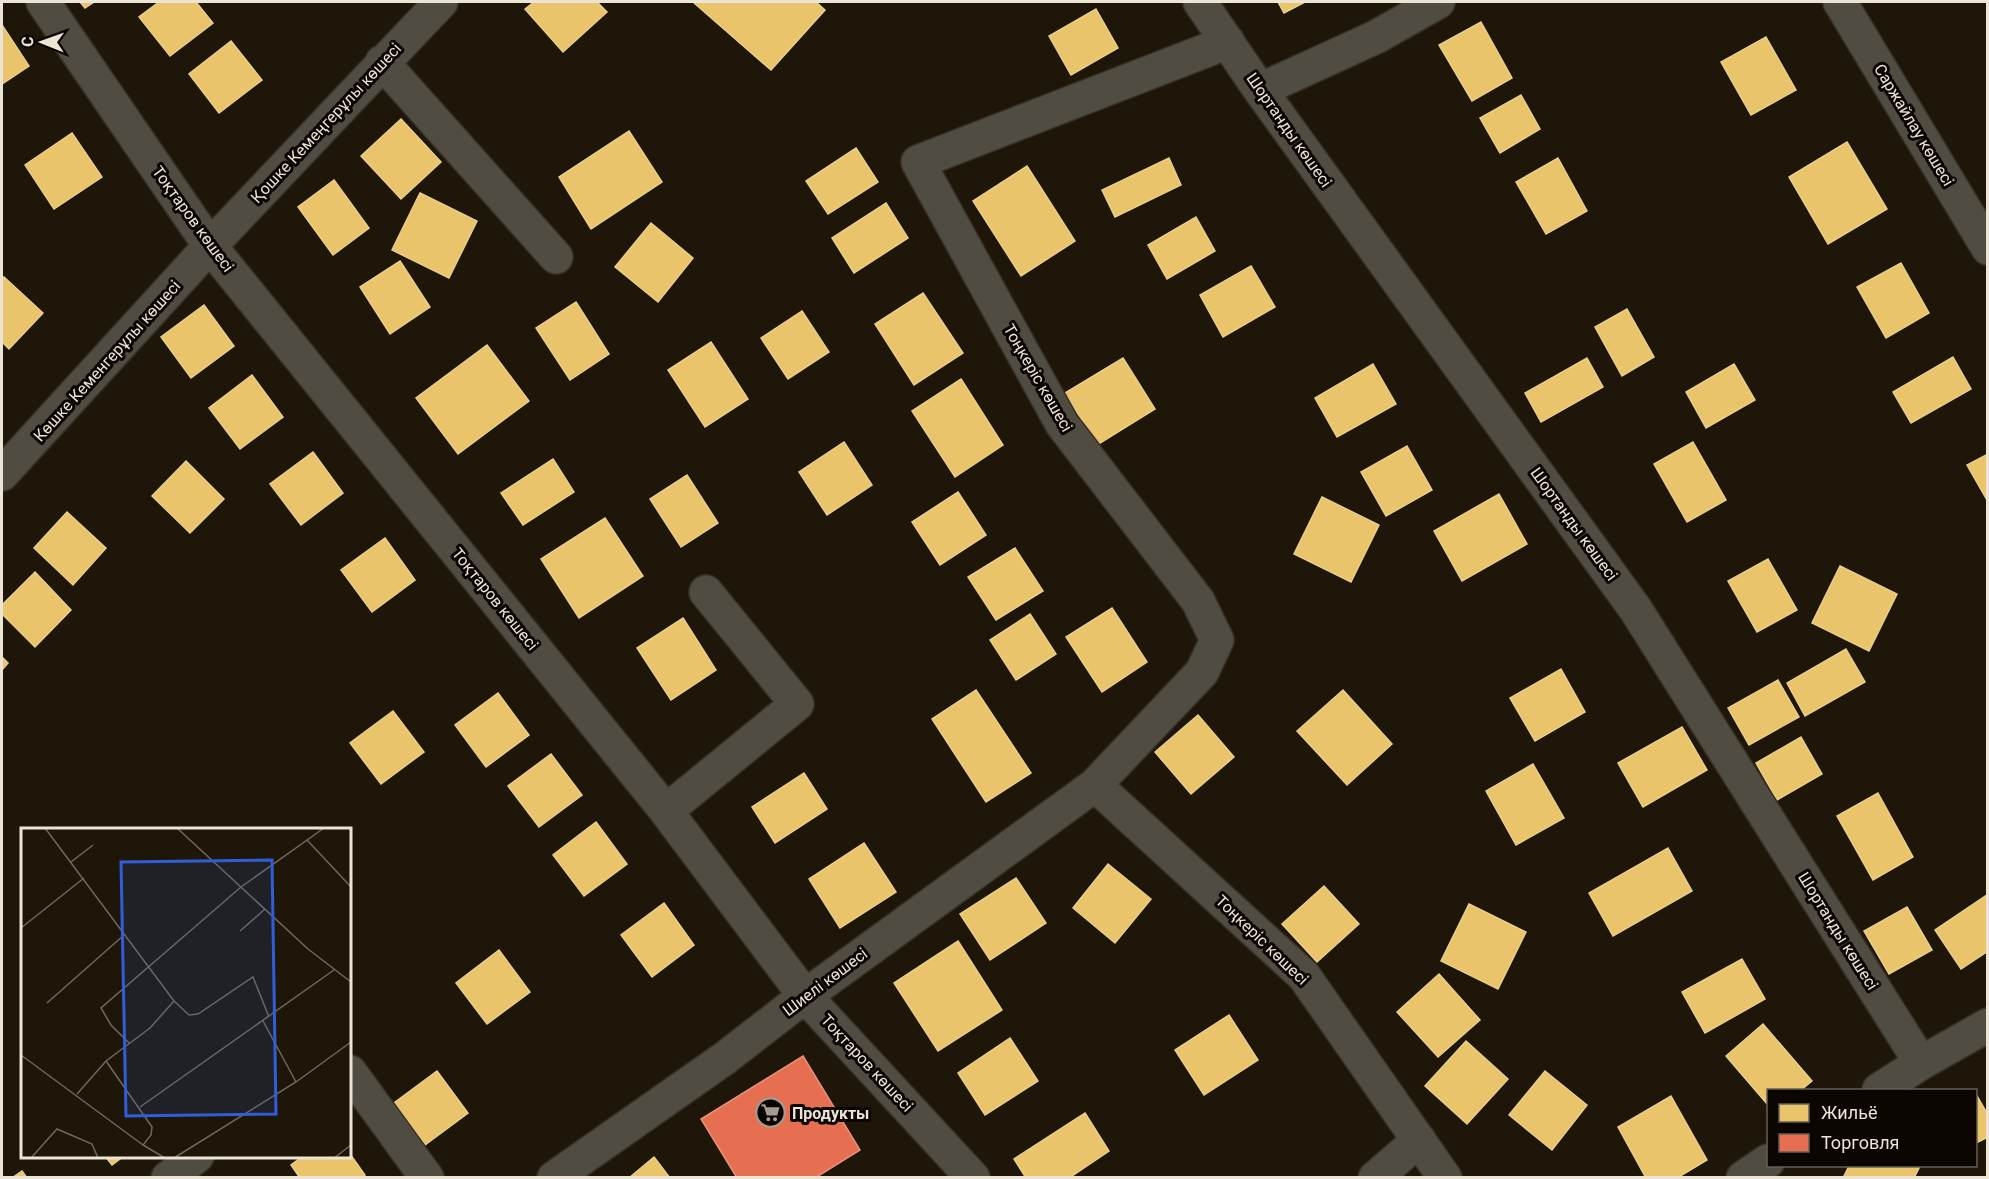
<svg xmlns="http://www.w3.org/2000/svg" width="1989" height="1179" viewBox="0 0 1989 1179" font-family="Roboto,sans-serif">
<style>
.homes{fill:#e9c46a;stroke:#eace8a;stroke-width:1.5}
.shops{fill:#e76f51;stroke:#e89279;stroke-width:1.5}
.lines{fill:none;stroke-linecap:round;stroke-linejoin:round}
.minor-casing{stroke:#363028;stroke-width:36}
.minor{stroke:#514c41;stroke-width:33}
.labels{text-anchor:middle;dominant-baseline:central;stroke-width:6;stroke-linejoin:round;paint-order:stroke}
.street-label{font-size:16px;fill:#ece4d5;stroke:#0b0601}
.poi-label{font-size:16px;font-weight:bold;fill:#ece4d5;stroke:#0b0601;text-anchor:start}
.inset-road{fill:none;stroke:#70695b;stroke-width:1.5}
.view{fill:#325dd8;fill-opacity:0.15;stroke:#325dd8;stroke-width:3}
.inset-edge{fill:none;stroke:#ece4d5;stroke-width:3}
</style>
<rect width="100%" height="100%" fill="#1e1709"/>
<!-- homes -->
<path class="homes" d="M80,2H94L85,8Z
M159,2H196L213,23L170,56L139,17Z
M534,2H597L607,12L563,52L525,9Z
M693,2H816L825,10L771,70Z
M1278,2H1305L1284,13Z
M1096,9L1118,48L1071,75L1049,36Z
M1481,22L1512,78L1472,101L1439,45Z
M2,25L29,66L2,84Z
M1766,37L1796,90L1751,115L1721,62Z
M231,41L262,80L219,113L189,74Z
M1521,95L1540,129L1500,153L1480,118Z
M401,119L441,162L401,199L361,156Z
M629,131L662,182L591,229L559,177Z
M72,133L102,177L54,209L25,165Z
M1847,142L1887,209L1828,244L1789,177Z
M856,148L878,182L828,214L806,181Z
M1169,158L1181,185L1115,217L1102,190Z
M1558,158L1587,211L1546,234L1516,182Z
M1027,166L1075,241L1021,276L973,201Z
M334,180L369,228L333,255L298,207Z
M420,193L477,221L449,278L392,250Z
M886,203L908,238L854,273L832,238Z
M1196,217L1215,251L1167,279L1148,245Z
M651,223L693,258L658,302L615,267Z
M400,261L430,307L390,334L360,287Z
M1901,263L1929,313L1886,338L1857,287Z
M1251,266L1275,307L1223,337L1200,295Z
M4,277L43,313L9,349L2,342V280Z
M923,293L963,353L914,385L875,324Z
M576,302L609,354L570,380L536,328Z
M204,305L234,346L191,378L161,337Z
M1627,309L1654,357L1622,376L1595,327Z
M802,311L829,352L788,379L761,338Z
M711,342L748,399L705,427L668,370Z
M487,345L529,401L458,454L416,398Z
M1953,357L1971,389L1911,423L1893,392Z
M1123,358L1155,409L1097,445L1065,393Z
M1587,358L1603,387L1541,422L1525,393Z
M1373,364L1396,404L1337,437L1315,398Z
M1734,364L1755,400L1706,428L1686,392Z
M252,375L283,417L240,449L209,408Z
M961,379L1003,445L955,477L912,411Z
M844,442L872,485L827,515L799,472Z
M1693,442L1726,500L1687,522L1654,464Z
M1407,446L1432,490L1386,516L1361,472Z
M313,452L343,493L301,525L270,484Z
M1988,454V500H1987L1967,465Z
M553,459L574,492L523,525L501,493Z
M186,461L224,499L190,533L152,496Z
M687,475L718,523L681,547L650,499Z
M958,492L986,535L940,565L912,522Z
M1499,494L1527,544L1462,581L1434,531Z
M1322,497L1379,525L1351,582L1294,554Z
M67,512L106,548L73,585L34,548Z
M605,518L643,576L579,618L541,559Z
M385,538L415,580L372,612L341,570Z
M1015,548L1043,591L996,620L968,577Z
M1768,559L1797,610L1757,632L1728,581Z
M1840,566L1897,594L1869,651L1812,623Z
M35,572L71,610L35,647L2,614V605Z
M1112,608L1147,662L1102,692L1066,637Z
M1030,614L1056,654L1016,680L990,640Z
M683,618L716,670L671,700L637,648Z
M1846,649L1865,682L1805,716L1787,683Z
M2,657L8,663L2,670Z
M1561,669L1585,712L1535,741L1510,698Z
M1778,680L1799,717L1749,745L1728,708Z
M976,690L1031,773L986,802L932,719Z
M1343,690L1392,744L1347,785L1297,731Z
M498,693L529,735L486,767L455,725Z
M393,711L424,752L381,784L350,743Z
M1198,715L1234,757L1191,794L1155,752Z
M1682,727L1707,770L1643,807L1618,763Z
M1801,737L1822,774L1777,800L1756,763Z
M551,754L582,795L539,827L508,786Z
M1533,764L1564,818L1516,845L1486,791Z
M804,773L827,809L775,843L752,807Z
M1878,793L1913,857L1873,880L1837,816Z
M596,822L627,864L584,896L553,855Z
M864,843L896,892L840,928L809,879Z
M1668,848L1692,891L1613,936L1589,893Z
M1108,864L1151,899L1115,943L1073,908Z
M1016,878L1046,923L990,960L960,914Z
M1324,886L1359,924L1317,962L1282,924Z
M1987,895L1988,951L1961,969L1935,930Z
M664,903L694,945L652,977L621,935Z
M1469,904L1526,932L1498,989L1441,961Z
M1907,907L1932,950L1889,974L1864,931Z
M958,941L1002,1010L938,1051L894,983Z
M499,950L530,992L487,1024L456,983Z
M1742,959L1765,999L1705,1033L1682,992Z
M1439,974L1480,1020L1438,1057L1397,1012Z
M1229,1015L1258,1060L1204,1095L1175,1050Z
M1763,1024L1812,1081L1801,1090H1768V1105L1726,1056Z
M1010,1038L1038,1081L985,1115L958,1073Z
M1466,1041L1508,1079L1467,1124L1425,1086Z
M437,1071L468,1113L425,1145L394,1103Z
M1545,1071L1587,1105L1552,1150L1509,1115Z
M1976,1094L1988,1115V1137L1976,1143Z
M1671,1096L1707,1160L1677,1178H1646L1618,1127Z
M1085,1113L1109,1151L1069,1178H1026L1014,1159Z
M350,1154L365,1175L361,1178H300L291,1165L303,1156H350Z
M105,1156H124L112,1165Z
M654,1157L670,1178H629Z
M1849,1166H1920L1914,1178H1843Z
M22,1171L27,1178H12Z"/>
<!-- shops -->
<path class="shops" d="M803,1056L860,1150L815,1178H737L701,1119Z"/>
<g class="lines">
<defs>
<path id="minor" d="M43,2L210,246L666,811L805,996L973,1178
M1200,2L1260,90L1636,610L1921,1063
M1840,2L1988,248
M382,62L556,257
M1260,90L1376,37L1438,2
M2,474L210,246L441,2
M1095,785L1304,976L1445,1178
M666,811L797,704L706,592
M350,1072L427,1178
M1879,1090L1921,1063L1988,1025
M168,1178L197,1156
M554,1178L725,1058L805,996L1095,785L1202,672L1217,640L1198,601L1062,424L918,162L1228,42
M1375,1178L1419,1140
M1743,1178L1768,1161"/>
</defs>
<!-- minor casing -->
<use href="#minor" class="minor-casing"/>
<!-- minor -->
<use href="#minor" class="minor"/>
</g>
<!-- icons -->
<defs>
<symbol id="supermarket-ring" viewBox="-11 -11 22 22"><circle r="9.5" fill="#0b0601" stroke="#a49c8e" stroke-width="1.5"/><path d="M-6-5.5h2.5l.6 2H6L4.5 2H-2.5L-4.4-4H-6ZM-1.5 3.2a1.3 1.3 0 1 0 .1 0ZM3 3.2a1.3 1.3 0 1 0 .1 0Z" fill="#a49c8e"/></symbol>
</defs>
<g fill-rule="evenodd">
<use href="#supermarket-ring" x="754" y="1096" width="33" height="33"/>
</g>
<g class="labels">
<!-- street labels -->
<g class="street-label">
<text transform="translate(326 123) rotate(-47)">Қошке Кемеңгерұлы көшесі</text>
<text transform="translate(1914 125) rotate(59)">Саржайлау көшесі</text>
<text transform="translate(1289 130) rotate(55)">Шортанды көшесі</text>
<text transform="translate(193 219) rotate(54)">Тоқтаров көшесі</text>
<text transform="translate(107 361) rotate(-48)">Көшке Кеменгерұлы көшесі</text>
<text transform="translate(1038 378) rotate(60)">Тоңкерiс көшесі</text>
<text transform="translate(1574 524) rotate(54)">Шортанды көшесі</text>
<text transform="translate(495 599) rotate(51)">Тоқтаров көшесі</text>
<text transform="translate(1838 931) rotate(58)">Шортанды көшесі</text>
<text transform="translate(1262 940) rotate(44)">Тоңкерiс көшесі</text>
<text transform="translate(825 982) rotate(-37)">Шиелі көшесі</text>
<text transform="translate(867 1063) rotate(47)">Тоқтаров көшесі</text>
</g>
<!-- poi labels -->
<g class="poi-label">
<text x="792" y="1113">Продукты</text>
</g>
</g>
<!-- overview -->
<g transform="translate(21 828)">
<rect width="330" height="330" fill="#1e1709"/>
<path class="inset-road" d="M24,0L153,173L168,187L177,186L232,149L248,189M156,0L287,121L330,154M286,12L330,59M50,34L72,17M0,100L63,50M219,103L244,81M26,175L103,107M242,193L275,254M108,215L90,197L80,180L220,59L303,0M0,227L122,317M85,233L131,299L130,307L122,317L144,330M56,266L85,233L129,200L153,173M119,279L313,142M10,330L36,301L71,316L77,330M153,330L275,254L330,214M313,330L330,317"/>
<path class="view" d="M251,32L255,286L105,288L100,34Z"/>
<rect width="330" height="330" class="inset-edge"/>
</g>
<!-- border -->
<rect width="1989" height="1179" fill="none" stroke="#ece4d5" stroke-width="6"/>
<!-- legend -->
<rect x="1767" y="1089" width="210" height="78" fill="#0b0601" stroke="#655f56" stroke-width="1.5"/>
<rect x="1779" y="1104" width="30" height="18" fill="#e9c46a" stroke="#655f56" stroke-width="1.5"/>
<text x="1821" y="1119" font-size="18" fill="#ece4d5">Жильё</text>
<rect x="1779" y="1134" width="30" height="18" fill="#e76f51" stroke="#655f56" stroke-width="1.5"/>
<text x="1821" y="1149" font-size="18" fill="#ece4d5">Торговля</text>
<!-- north arrow -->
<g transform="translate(42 42) rotate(271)" stroke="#0b0601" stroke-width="4.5" paint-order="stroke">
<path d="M0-4.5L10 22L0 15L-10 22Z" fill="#ece4d5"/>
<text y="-9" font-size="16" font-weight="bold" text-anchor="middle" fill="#ece4d5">С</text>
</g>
</svg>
